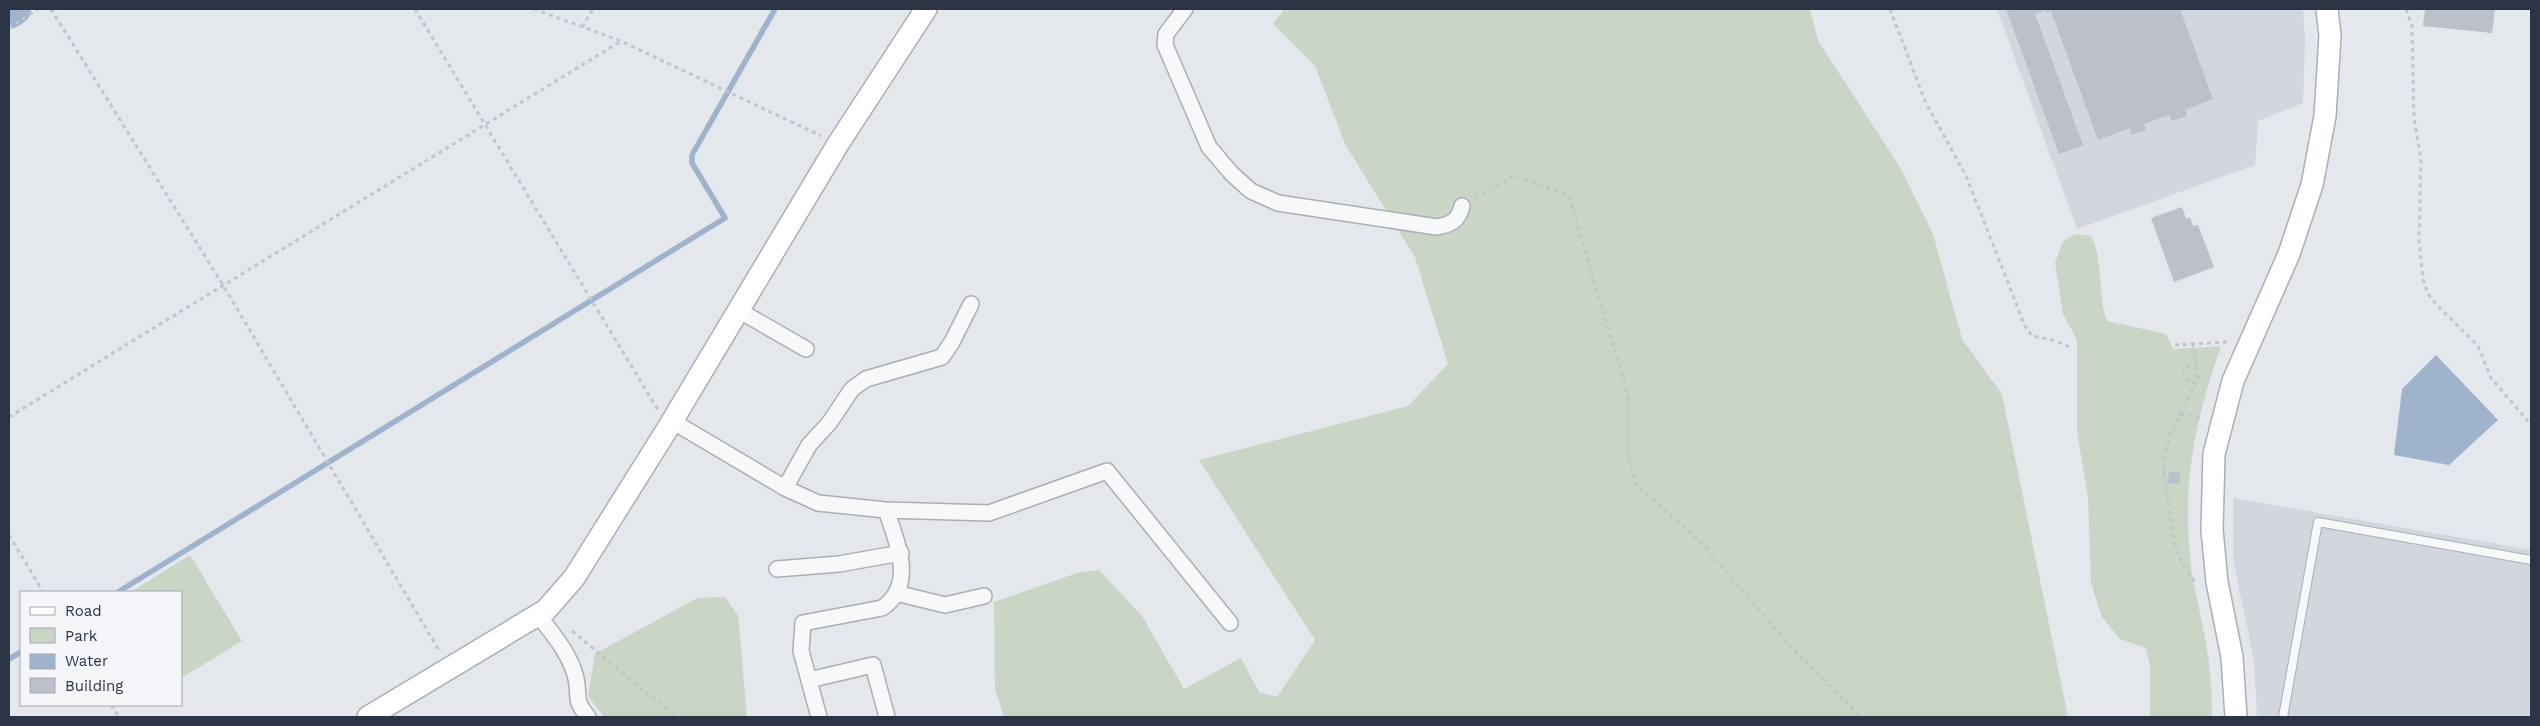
<svg xmlns="http://www.w3.org/2000/svg" width="2540" height="726" viewBox="0 0 2540 726" font-family="'Work Sans',sans-serif">
<style>
.built{fill:#d2d6de}
.green{fill:#c9d6c5}
.water{fill:#9fb4cc}
.lines{fill:none;stroke-linecap:round;stroke-linejoin:round}
.stream{stroke:#9fb4cc;stroke-width:5.5}
.river{stroke:#9fb4cc;stroke-width:32}
.building{fill:#bbc0ca}
.lane-casing{stroke:#a9aeb7;stroke-width:10}
.street-casing{stroke:#a9aeb7;stroke-width:18}
.secondary-casing{stroke:#a9aeb7;stroke-width:24}
.path{stroke:#c2c5cb;stroke-width:3;stroke-dasharray:4 4;stroke-linecap:butt}
.lane{stroke:#f7f8fa;stroke-width:8}
.street{stroke:#f7f8fa;stroke-width:15}
.secondary{stroke:#fff;stroke-width:21}
</style>
<rect width="100%" height="100%" fill="#e4e7ec"/>
<!-- built -->
<path class="built" d="M1997,9H2303L2305,41L2303,103L2258,121L2255,165L2077,229Z
M2233,498L2531,550V717H2257L2254,661L2233,559Z"/>
<!-- green -->
<path class="green" d="M1284,9H1810L1818,41L1900,167L1933,234L1962,339L2002,394L2068,717H1004L995,689L994,602L1077,573L1099,570L1142,616L1184,689L1241,658L1259,692L1277,697L1315,640L1199,460L1408,406L1448,364L1415,257L1346,146L1315,66L1273,24Z
M2076,234L2091,236C2104,262 2097,294 2107,321L2166,334L2173,349L2221,346C2194,424 2182,483 2191,566C2194,590 2201,614 2205,638C2210,663 2212,691 2212,717H2150V666L2146,648L2120,639L2102,617L2091,583L2088,497L2077,431V340L2063,314L2055,263L2063,241Z
M190,555L242,641L181,678V592H131Z
M725,597L738,615L747,717H604L588,696L595,654L697,598Z"/>
<!-- water -->
<path class="water" d="M2436,355L2498,420L2449,465L2394,455L2402,389Z"/>
<g class="lines">
<!-- stream -->
<path class="stream" d="M118,592L725,218L692,163V155L775,9
M9,659L21,652"/>
<!-- river -->
<path class="river" d="M9,13L15,9"/>
</g>
<!-- building -->
<path class="building" d="M2006,9H2180L2213,99L2185,110L2187,116L2172,121L2169,115L2144,124L2146,130L2132,135L2130,128L2098,140L2051,11L2046,13L2045,10L2035,14L2083,145L2059,154Z
M2425,9H2495L2492,33L2423,26Z
M2182,207L2186,219L2190,217L2193,226L2198,225L2214,267L2174,282L2151,218Z
M2169,471L2180,473L2179,484L2168,483Z"/>
<g class="lines">
<defs>
<path id="lane" d="M2283,717L2318,522L2531,560"/>
<path id="street" d="M1185,9L1166,34L1165,45L1209,147L1232,174L1251,191L1278,203L1437,227C1452,224 1458,221 1462,206
M738,310L806,349
M672,421L785,488L818,503L886,510L989,513L1107,471L1230,623
M785,488L809,445L830,422L852,389L866,379L942,357L952,342L971,304
M777,569L839,564L901,553
M896,593L945,605L984,596
M538,615C553,634 570,654 576,678C580,698 573,698 588,717
M809,680L873,665L887,717
M819,717L801,651L803,623L882,608C917,585 896,540 886,510"/>
<path id="secondary" d="M368,717L546,610L574,578L668,428L838,144L926,9
M2236,717L2232,657L2217,582L2212,530L2214,454L2233,381L2289,254L2312,185L2325,116L2330,36L2327,9"/>
</defs>
<!-- lane casing -->
<use href="#lane" class="lane-casing"/>
<!-- street casing -->
<use href="#street" class="street-casing"/>
<!-- secondary casing -->
<use href="#secondary" class="secondary-casing"/>
<!-- path -->
<path class="path" d="M51,9L223,285L440,652
M415,9L658,410
M534,9L621,41L821,136
M1890,9L1925,101L1966,176L2025,326L2032,336L2053,340L2070,347
M2406,9L2412,26L2414,119L2421,159L2419,240L2423,279L2428,294L2435,303L2478,346L2491,378L2531,425
M582,27L593,9
M9,28L38,9
M1475,198L1515,175L1569,196L1629,399V461L1636,485L1704,545L1791,647L1861,717
M2193,343L2198,378L2170,434L2163,467L2175,545L2184,567L2197,584
M2175,345L2227,342
M2196,384L2186,379L2183,373L2187,367L2196,365
M2180,414L2203,418
M9,417L621,41
M9,535L43,592
M572,631L676,717
M111,705L119,717"/>
<!-- lane -->
<use href="#lane" class="lane"/>
<!-- street -->
<use href="#street" class="street"/>
<!-- secondary -->
<use href="#secondary" class="secondary"/>
</g>
<!-- border -->
<rect width="2540" height="726" fill="none" stroke="#2b3445" stroke-width="20"/>
<!-- legend -->
<rect x="20" y="591" width="162" height="115" fill="#f4f6f9" stroke="#a4a8b1"/>
<rect x="30" y="607" width="25" height="8" fill="#ffffff" stroke="#a4a8b1"/>
<text x="65" y="616" font-size="15" fill="#2b3445">Road</text>
<rect x="30" y="628" width="25" height="15" fill="#c9d6c5" stroke="#a4a8b1"/>
<text x="65" y="641" font-size="15" fill="#2b3445">Park</text>
<rect x="30" y="654" width="25" height="15" fill="#9fb4cc" stroke="#a4a8b1"/>
<text x="65" y="666" font-size="15" fill="#2b3445">Water</text>
<rect x="30" y="678" width="25" height="15" fill="#bbc0ca" stroke="#a4a8b1"/>
<text x="65" y="691" font-size="15" fill="#2b3445">Building</text>
</svg>
